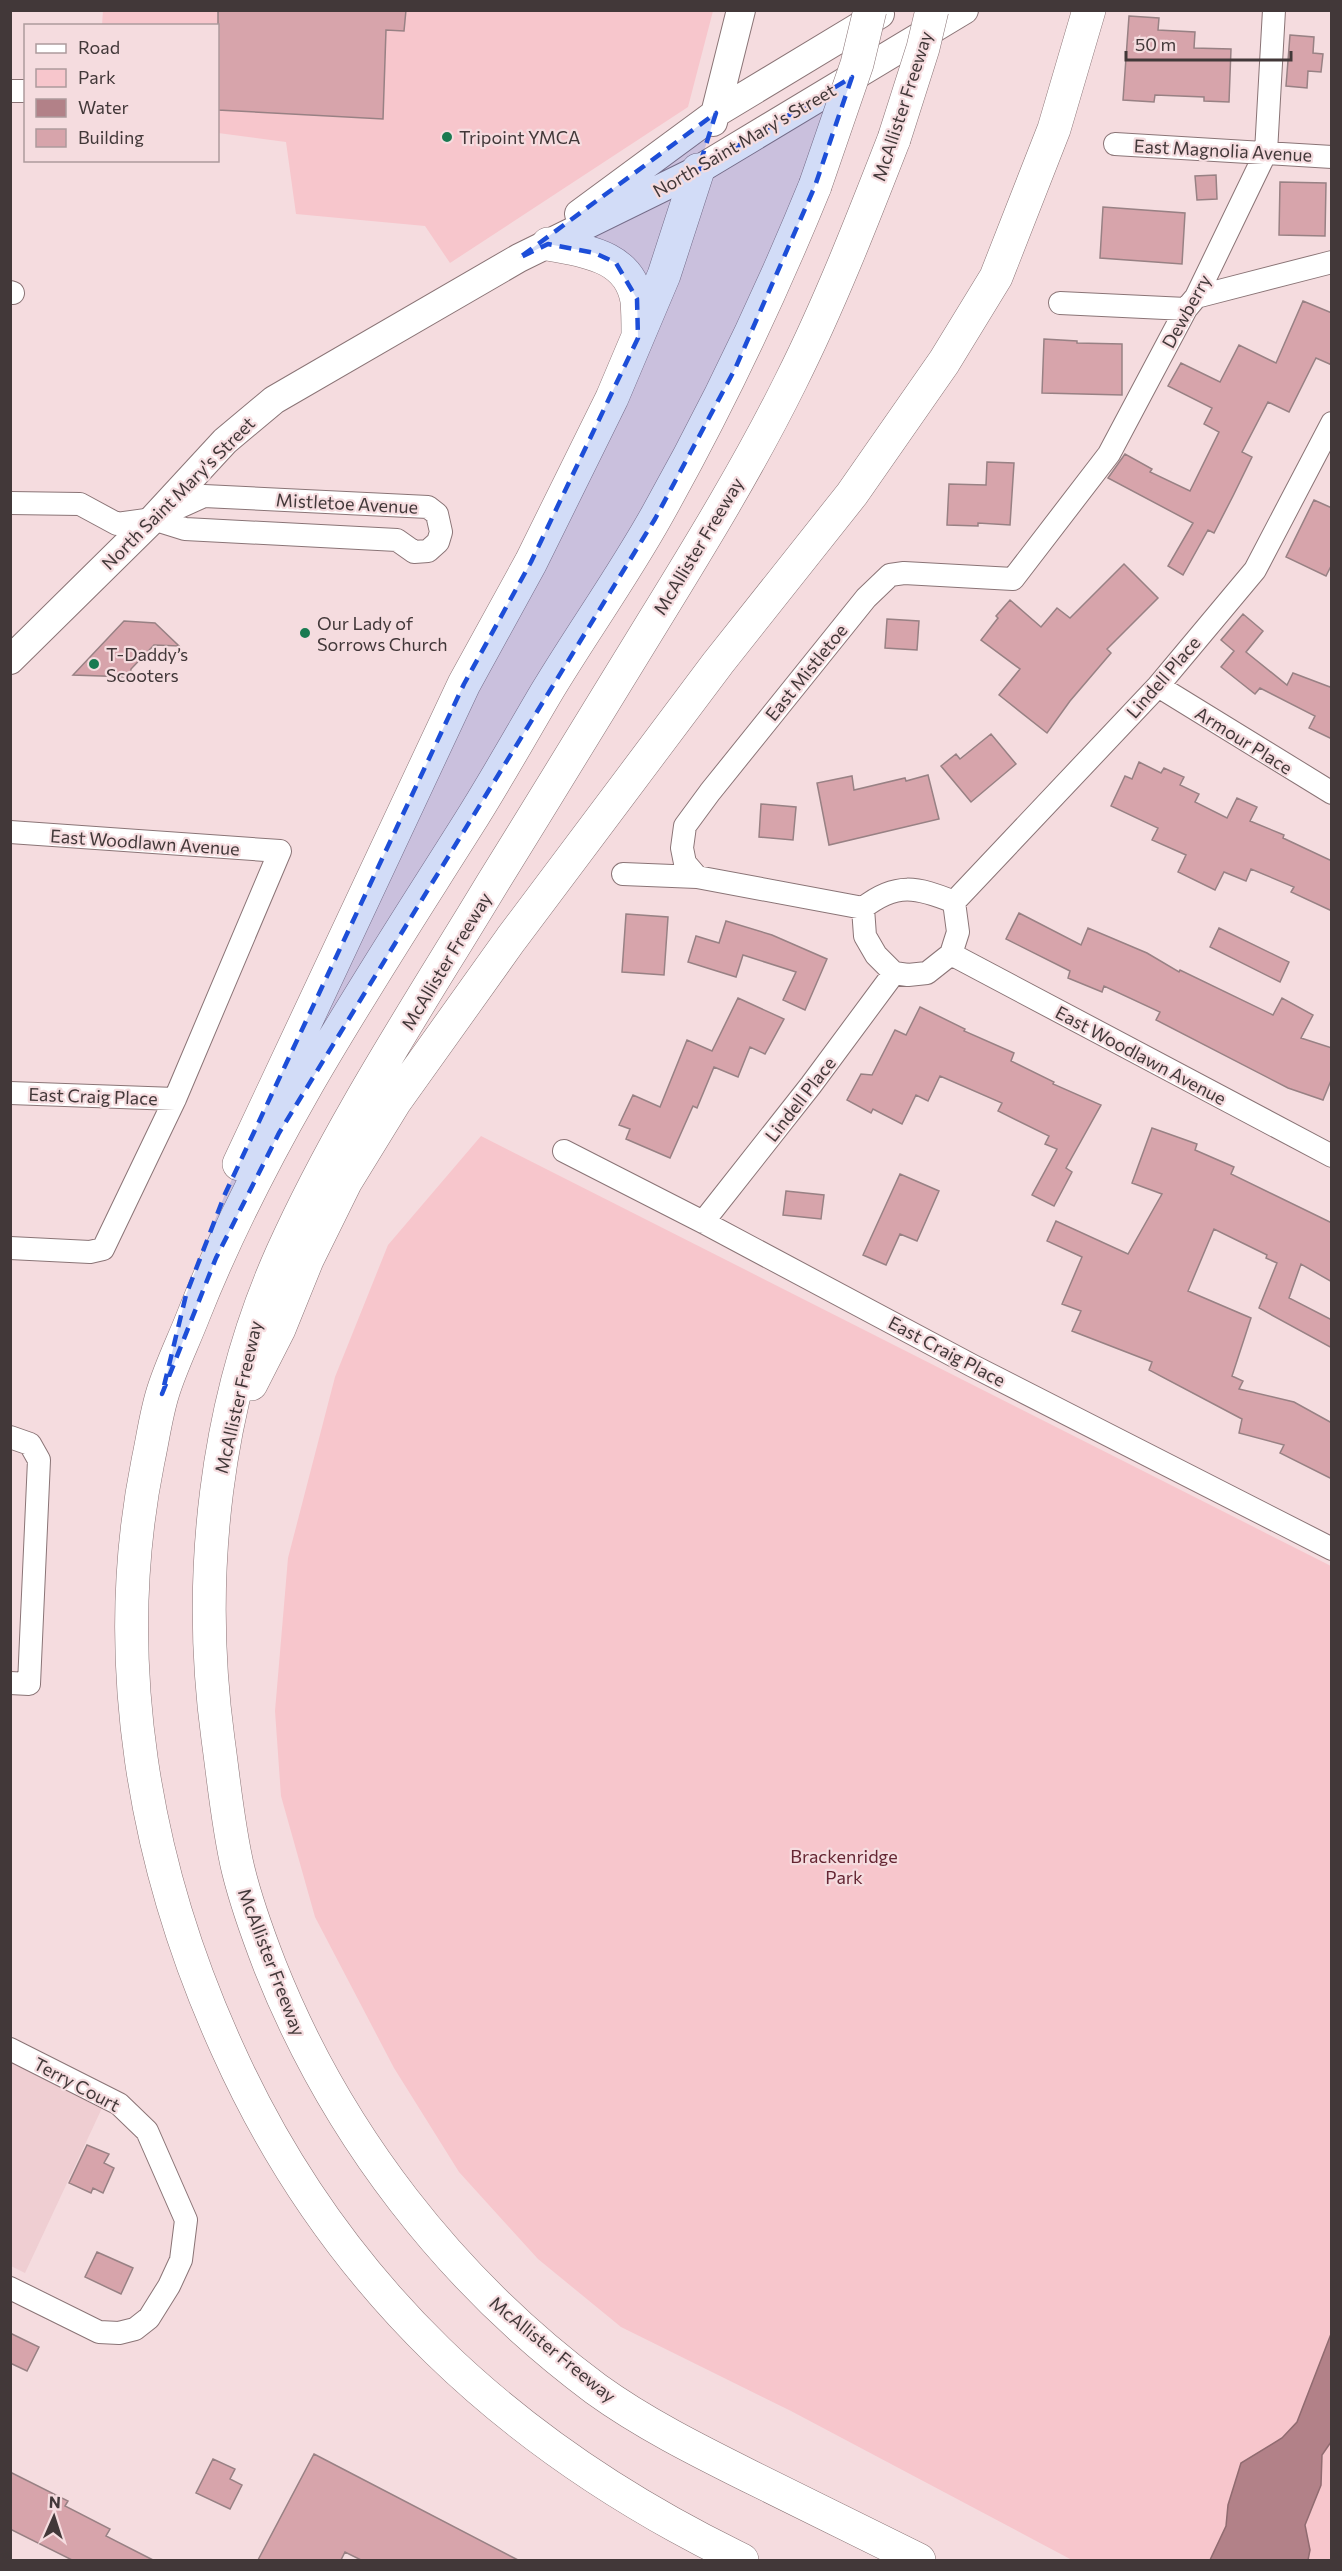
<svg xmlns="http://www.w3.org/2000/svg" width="1342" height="2571" viewBox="0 0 1342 2571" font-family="Commissioner,sans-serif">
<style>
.built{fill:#efced2}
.green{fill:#f7c6cc}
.water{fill:#b28188;stroke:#906b70;stroke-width:1.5}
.building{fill:#d7a4ab;stroke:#988184;stroke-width:1.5}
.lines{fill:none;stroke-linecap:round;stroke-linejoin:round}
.minor-casing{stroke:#8a7476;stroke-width:24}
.major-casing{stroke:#8a7476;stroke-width:30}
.highway-casing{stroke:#8a7476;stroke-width:34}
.minor{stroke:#fff;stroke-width:22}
.major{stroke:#fff;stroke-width:28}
.highway{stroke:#fff;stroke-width:33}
.highway-bridge-casing{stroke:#8a7476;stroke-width:34;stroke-linecap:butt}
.highway-bridge{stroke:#fff;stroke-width:33}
.marked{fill:#1d4ed8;fill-opacity:0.2;stroke:#1d4ed8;stroke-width:4.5;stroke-dasharray:12 8;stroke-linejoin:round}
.poi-dot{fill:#197a51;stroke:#f5dcdf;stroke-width:2}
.labels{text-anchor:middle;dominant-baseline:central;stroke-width:4.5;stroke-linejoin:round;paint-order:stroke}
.street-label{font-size:18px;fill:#423839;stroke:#f5dcdf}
.poi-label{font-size:18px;fill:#423839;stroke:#f5dcdf;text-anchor:start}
.park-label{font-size:18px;fill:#652633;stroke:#f5dcdf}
</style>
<rect width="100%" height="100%" fill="#f5dcdf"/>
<!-- built -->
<path class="built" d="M13,2062L102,2108L25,2273L11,2266L10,2068Z"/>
<!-- green -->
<path class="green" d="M103,10L713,11L688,107L450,263L425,226L296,214L286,142L218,133V26H102Z
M481,1136L1331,1566V2560H1072L791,2411L621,2327L538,2259L459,2172L394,2068L315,1917L281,1796L275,1711L288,1558L335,1377L388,1245Z"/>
<!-- water -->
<path class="water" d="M1331,2334V2442L1322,2455L1321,2485L1305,2525L1310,2550L1308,2560H1210L1226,2526L1228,2505L1241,2463L1282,2438L1297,2422Z"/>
<!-- building -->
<path class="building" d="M218,10H406L404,31L386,30L383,119L218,110Z
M1129,16L1159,18L1158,30L1195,32L1194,48L1231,49L1229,102L1204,101V97L1155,95L1154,102L1123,100Z
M1290,35L1314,37L1313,53L1323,54L1321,72L1308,71L1307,88L1286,86Z
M1216,175L1217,199L1197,200L1195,176Z
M1280,182L1326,183L1325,236L1279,235Z
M1103,207L1185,213L1182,264L1100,258Z
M1303,301L1332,313V365L1316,358L1289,412L1268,402L1242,452L1252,457L1233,496L1214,533L1208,530L1183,575L1168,566L1193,523L1108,478L1125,454L1152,469L1150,472L1190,491L1219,432L1204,424L1212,408L1168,386L1181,363L1220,382L1239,345L1276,363Z
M1044,339L1077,341V343L1122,344V395L1042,393Z
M987,462L1014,463L1010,525L978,523V526L947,525L949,484L986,485Z
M1314,500L1332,508V564L1326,576L1286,557Z
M1124,564L1158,598L1107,649L1111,653L1070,701L1047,733L999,695L1020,669L981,640L998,618L996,616L1010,600L1041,627L1057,608L1070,618Z
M1243,614L1263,631L1246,652L1287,685L1293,673L1330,687L1332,683V739L1309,728L1315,716L1260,688L1255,694L1221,667L1234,651L1221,640Z
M887,619L919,621L917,650L885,648Z
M124,621L155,623L179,646L154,645L131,669L130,677L73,675Z
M991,734L1016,764L971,802L941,766L956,754L960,759Z
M1139,762L1161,773L1164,768L1184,777L1180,785L1199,794L1195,802L1227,818L1237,798L1257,807L1250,821L1284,835L1283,838L1332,861V911L1291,892L1294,887L1251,869L1246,881L1224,872L1215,890L1178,872L1186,855L1152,840L1158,828L1111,806L1125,776L1132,779Z
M928,775L939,819L829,845L817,783L852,776L854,790L905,778L906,781Z
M761,804L796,807L793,840L759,837Z
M1019,913L1081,945L1088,928L1147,953L1179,972L1180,970L1273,1015L1282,998L1313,1015L1301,1038L1332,1048V1078L1323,1100L1288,1088L1156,1020L1160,1012L1104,986L1102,992L1068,978L1070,971L1006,939Z
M626,914L668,917L664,975L622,972Z
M726,921L772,935L827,959L805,1010L783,1000L796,972L743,955L736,977L688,962L696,936L719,943Z
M1219,928L1289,962L1280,982L1210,947Z
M738,998L784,1019L765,1054L750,1047L738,1077L714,1067L697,1108L693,1106L670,1158L626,1139L630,1129L619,1125L633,1095L660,1107L687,1040L712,1051Z
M920,1007L965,1029L964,1031L1014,1053L1011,1061L1054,1082L1053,1084L1101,1105L1066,1168L1072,1172L1054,1206L1032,1195L1057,1149L1045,1144L1049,1136L998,1111L1002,1103L940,1076L928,1101L916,1095L902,1124L873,1109L871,1113L847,1100L861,1074L872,1075L895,1030L906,1035Z
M1152,1128L1197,1144L1195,1150L1234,1167L1231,1174L1332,1223V1282L1301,1264L1289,1298L1332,1320V1348L1259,1308L1277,1263L1266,1258L1267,1255L1214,1229L1188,1291L1251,1318L1232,1376L1243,1381L1239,1389L1294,1402L1332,1423V1479L1280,1453L1284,1445L1239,1433L1242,1419L1149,1370L1152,1362L1072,1331L1081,1311L1062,1304L1082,1257L1047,1241L1056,1221L1128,1254L1162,1194L1132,1183Z
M900,1174L939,1191L917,1241L900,1234L886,1265L863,1255Z
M786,1191L824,1195L821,1219L783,1215Z
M87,2145L109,2154L104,2163L114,2168L103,2193L93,2188L91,2193L69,2183Z
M97,2252L133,2268L121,2294L85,2277Z
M10,2333L39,2347L27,2371L10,2363Z
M314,2454L518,2560H361L345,2552L341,2560H258Z
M213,2459L235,2469L230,2479L242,2485L230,2509L196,2493Z
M10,2472L68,2501L65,2506L110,2529L106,2536L153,2560H72L10,2529Z"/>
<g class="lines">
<defs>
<path id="minor" d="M10,91H26
M1115,144L1332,157
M10,292L13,293
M1196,297L1332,262
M1060,303L1186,309
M10,503L80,504L117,524L153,519L204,496L428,507L437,514L441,532L438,542L428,551L414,552L397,540L185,529L153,519
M1158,686L1332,793
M10,832L280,851L175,1099L103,1249L90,1252L10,1248
M623,874L697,877L863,908C896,882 917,887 954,902L958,932L951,954L927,973L908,975L894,973L876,955L865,936L863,908
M697,877L685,863L682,848L685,826L710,792L866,598L890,575L904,573L1013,579L1109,454L1186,309L1196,297L1266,152L1274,10
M954,902L1158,686L1255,570L1332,423
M951,954L1332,1156
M10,1093L175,1099
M564,1151L703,1222L973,1366L1332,1549
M703,1222L811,1085L894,973
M10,1437L30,1444L39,1460L29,1684L10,1683
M10,2049L119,2104L147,2131L186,2220L181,2260L169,2286L149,2318L135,2329L119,2333L99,2332L10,2288"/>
<path id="major" d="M713,122L741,10
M579,214L716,113L880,14
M10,660L153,519L225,441L274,400L519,258L698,170L964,10"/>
<path id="highway" d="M894,139C862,221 830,303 791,381C750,464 701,544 653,622C599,710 546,797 492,884C419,1005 340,1124 282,1253C215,1403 196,1577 218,1739C224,1782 228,1827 238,1869C246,1902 258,1935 270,1966C337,2135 451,2281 596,2389C643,2423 697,2450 749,2476C805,2504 862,2532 919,2560
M548,244C584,251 630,255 637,301C638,312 638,324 638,334
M239,1164L464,684L531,562L612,398L664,275L698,170
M251,1384L279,1329L307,1260L346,1181L394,1103L511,939L718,663L852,494L944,362L996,277L1054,129L1089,10
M742,2560C511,2448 333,2285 227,2048C144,1865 108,1659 148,1461C153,1438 156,1414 163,1392C171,1366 184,1340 194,1314C263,1140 368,983 467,826C495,782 520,737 546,693C582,633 623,576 657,515C717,408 769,299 815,186"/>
</defs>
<!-- minor casing -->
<use href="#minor" class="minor-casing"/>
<!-- major casing -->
<use href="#major" class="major-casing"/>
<!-- highway casing -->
<use href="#highway" class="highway-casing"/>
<!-- minor -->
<use href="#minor" class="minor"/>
<!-- major -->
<use href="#major" class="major"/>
<!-- highway -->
<use href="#highway" class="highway"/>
<defs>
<path id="highway-bridge" d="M894,139L923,48L932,10
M815,186L857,64L870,10"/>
</defs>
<!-- highway-bridge casing -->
<use href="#highway-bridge" class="highway-bridge-casing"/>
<!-- highway-bridge -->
<use href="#highway-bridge" class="highway-bridge"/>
</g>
<!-- marked area -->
<path class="marked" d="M852,77L815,186L735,369L655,519L279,1133L216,1258L162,1394L186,1295L225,1194L464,684L531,562L638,338L637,299L616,263L595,253L548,244L519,258L716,113L698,170Z"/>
<!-- markers -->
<g class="poi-dot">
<circle cx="447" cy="137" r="6"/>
<circle cx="305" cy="633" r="6"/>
<circle cx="94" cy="664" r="6"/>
</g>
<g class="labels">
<!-- street labels -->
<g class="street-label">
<text transform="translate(902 106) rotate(-72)">McAllister Freeway</text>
<text transform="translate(744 140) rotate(-30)">North Saint Mary's Street</text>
<text transform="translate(1223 150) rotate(3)">East Magnolia Avenue</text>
<text transform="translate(1186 311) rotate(-61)">Dewberry</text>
<text transform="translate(178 493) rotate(-45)">North Saint Mary's Street</text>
<text transform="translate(347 503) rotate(3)">Mistletoe Avenue</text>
<text transform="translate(698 546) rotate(-59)">McAllister Freeway</text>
<text transform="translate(806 672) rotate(-51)">East Mistletoe</text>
<text transform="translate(1163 677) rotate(-49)">Lindell Place</text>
<text transform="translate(1244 740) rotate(32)">Armour Place</text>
<text transform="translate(145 842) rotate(4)">East Woodlawn Avenue</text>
<text transform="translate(446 961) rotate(-59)">McAllister Freeway</text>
<text transform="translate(1141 1055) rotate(28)">East Woodlawn Avenue</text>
<text transform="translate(93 1096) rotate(2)">East Craig Place</text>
<text transform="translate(800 1099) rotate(-52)">Lindell Place</text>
<text transform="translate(947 1351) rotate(28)">East Craig Place</text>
<text transform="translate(238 1397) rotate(-77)">McAllister Freeway</text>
<text transform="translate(272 1962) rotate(69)">McAllister Freeway</text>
<text transform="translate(77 2084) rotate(28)">Terry Court</text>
<text transform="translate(553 2349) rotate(39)">McAllister Freeway</text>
</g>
<!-- poi labels -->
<g class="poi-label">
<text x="459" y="137">Tripoint YMCA</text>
<text x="317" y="623">Our Lady of<tspan x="317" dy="21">Sorrows Church</tspan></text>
<text x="106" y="654">T-Daddy’s<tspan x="106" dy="21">Scooters</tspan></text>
</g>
<!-- park labels -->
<g class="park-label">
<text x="844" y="1856">Brackenridge<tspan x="844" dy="21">Park</tspan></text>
</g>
</g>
<!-- border -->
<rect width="1342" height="2571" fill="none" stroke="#423839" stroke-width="24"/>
<!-- legend -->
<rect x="24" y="24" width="195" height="138" fill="#f5dcdf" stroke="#ad9a9d" stroke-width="1.5"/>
<rect x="36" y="44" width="30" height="9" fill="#ffffff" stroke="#ad9a9d" stroke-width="1.5"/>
<text x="78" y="54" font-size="18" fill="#423839">Road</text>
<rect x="36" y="69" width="30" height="18" fill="#f7c6cc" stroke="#ad9a9d" stroke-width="1.5"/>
<text x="78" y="84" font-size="18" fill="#423839">Park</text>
<rect x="36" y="99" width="30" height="18" fill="#b28188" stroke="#ad9a9d" stroke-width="1.5"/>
<text x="78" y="114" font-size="18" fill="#423839">Water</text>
<rect x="36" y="129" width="30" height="18" fill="#d7a4ab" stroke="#ad9a9d" stroke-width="1.5"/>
<text x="78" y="144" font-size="18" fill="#423839">Building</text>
<!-- north arrow -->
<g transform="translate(54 2517) rotate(3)" stroke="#f5dcdf" stroke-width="4.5" paint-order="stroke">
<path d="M0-4.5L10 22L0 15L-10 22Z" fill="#423839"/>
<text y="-9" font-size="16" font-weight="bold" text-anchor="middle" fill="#423839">N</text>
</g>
<!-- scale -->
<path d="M1126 51v9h165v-9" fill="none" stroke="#423839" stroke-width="3"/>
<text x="1135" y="51" font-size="18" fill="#423839" stroke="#f5dcdf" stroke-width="4.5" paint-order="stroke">50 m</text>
</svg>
